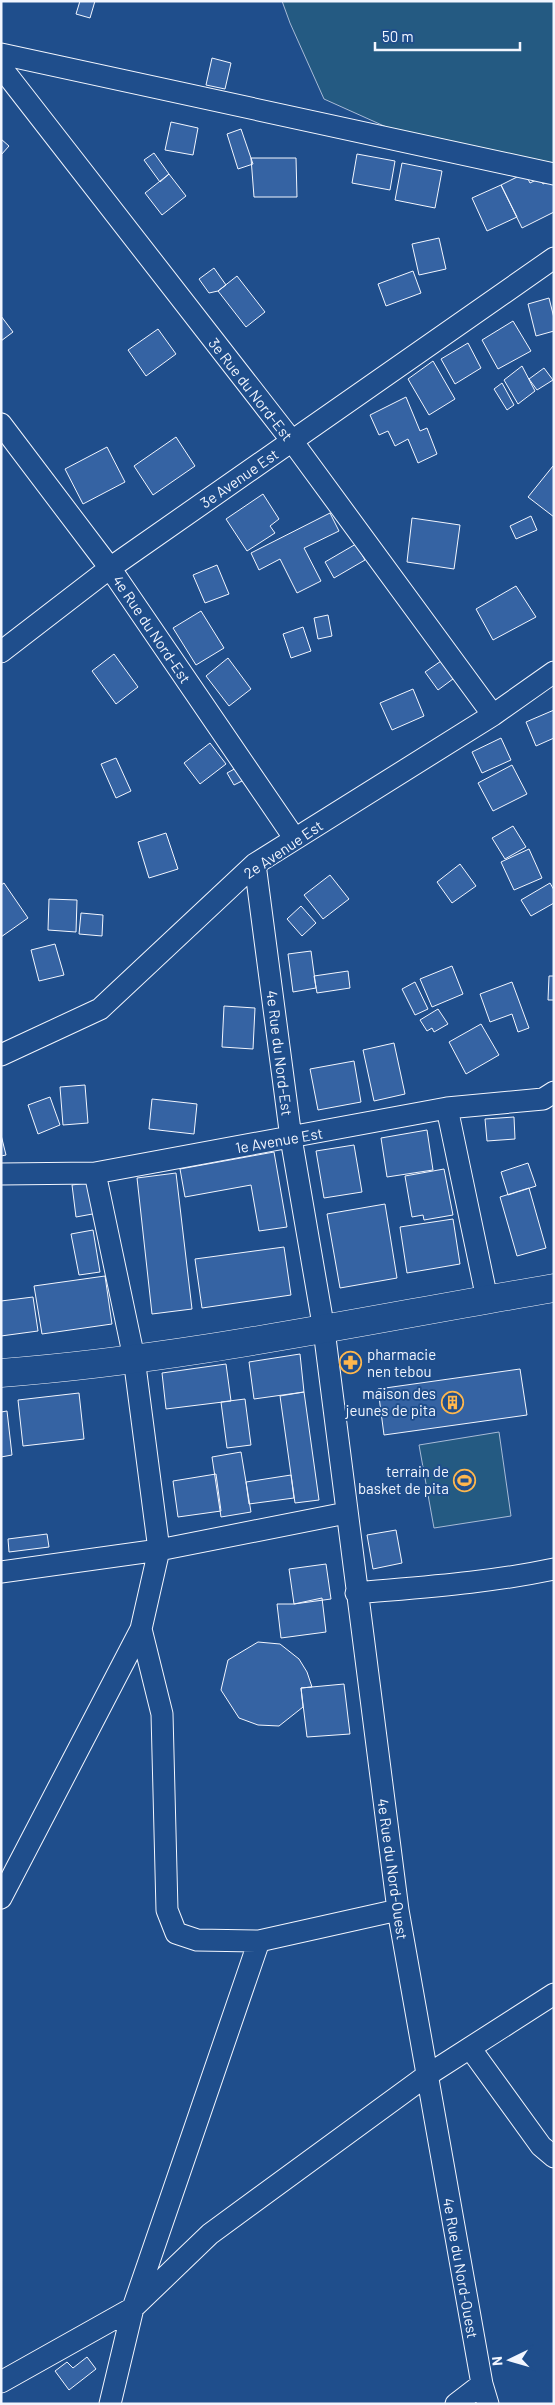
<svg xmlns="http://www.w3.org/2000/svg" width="555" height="2405" viewBox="0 0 555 2405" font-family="Barlow,sans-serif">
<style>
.green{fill:#245a82;stroke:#a8bbd7}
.building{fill:#3563a3;stroke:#f2f6ff}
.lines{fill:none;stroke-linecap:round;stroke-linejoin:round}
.minor-casing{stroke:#f2f6ff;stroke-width:23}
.highway-casing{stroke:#f2f6ff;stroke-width:29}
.minor{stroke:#1f4e8c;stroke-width:21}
.highway{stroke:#1f4e8c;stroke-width:28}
.labels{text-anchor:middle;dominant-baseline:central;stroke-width:4;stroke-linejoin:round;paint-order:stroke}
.street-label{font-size:15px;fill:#f2f6ff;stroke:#1f4e8c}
.poi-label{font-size:15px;fill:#f2f6ff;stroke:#1f4e8c;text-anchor:end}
</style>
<rect width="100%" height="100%" fill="#1f4e8c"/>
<!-- green -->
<path class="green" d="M282,1H554V165L393,130L324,99L290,23Z
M499,1432L511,1516L434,1528L419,1445Z"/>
<!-- building -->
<path class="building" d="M80,1H95L90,18L76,14Z
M212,58L231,63L225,89L206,85Z
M171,122L198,128L193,155L165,150Z
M241,129L253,164L238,169L227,134Z
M1,139L9,146L1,155Z
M154,153L169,174L160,182L144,160Z
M357,154L395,161L390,190L352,183Z
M251,158H296L297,197H254Z
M402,163L442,171L435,208L395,200Z
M525,173L530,183L540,178L543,184L551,180L554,186V212L522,228L501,185Z
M169,174L186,196L162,215L145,193Z
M501,185L517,217L487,231L472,198Z
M439,238L446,269L419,275L412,244Z
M214,268L226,285L218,291L209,293L199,279Z
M413,271L421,293L386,306L378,284Z
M237,276L265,312L246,327L218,291Z
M549,298L554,318V331L536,336L528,304Z
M1,316L13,332L1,341Z
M513,321L531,351L498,369L482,340Z
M158,329L176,354L146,376L128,350Z
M468,343L481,368L455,384L441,359Z
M433,361L455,399L429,415L408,379Z
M522,366L535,391L518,404L504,380Z
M544,368L553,380L537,390L529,379Z
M502,383L514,405L507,410L494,389Z
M406,397L420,431L427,428L437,454L418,463L408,439L395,446L388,431L379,435L370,415Z
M176,437L195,466L153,495L134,466Z
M107,447L125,482L83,504L65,469Z
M553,466L554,467V517L528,497Z
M263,494L279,519L270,526L275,533L247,551L226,519Z
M330,513L339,531L304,548L321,581L297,593L280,559L259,570L251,553Z
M531,516L537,530L516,539L510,526Z
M412,518L460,525L454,569L407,562Z
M356,544L365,560L334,578L325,562Z
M217,565L229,594L205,603L193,575Z
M516,586L536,617L493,640L476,609Z
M201,611L224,648L196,665L173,628Z
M328,615L332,636L318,639L314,618Z
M303,627L311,651L291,658L283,634Z
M114,654L138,687L116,704L92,671Z
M228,658L251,689L229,706L206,676Z
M444,659L457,676L438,690L425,672Z
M413,689L424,716L392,730L380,703Z
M554,710V738L536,746L526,722Z
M501,738L511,760L482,773L472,752Z
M210,743L226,764L200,784L184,763Z
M116,758L131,791L116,798L101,764Z
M512,765L527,794L493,811L478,783Z
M238,767L244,780L234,785L227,773Z
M513,826L526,847L505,859L492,838Z
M166,833L178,869L149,878L138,842Z
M529,849L542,878L514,890L501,862Z
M460,864L476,886L452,903L437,882Z
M330,875L349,899L323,919L304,895Z
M4,883L28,918L1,937V885Z
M550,883L554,890V903L531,916L521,900Z
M49,899L77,900L76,932L48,930Z
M301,906L316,923L302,936L287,919Z
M81,913L103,915L102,936L79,934Z
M55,944L64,975L39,981L31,950Z
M311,951L316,988L293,992L288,954Z
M452,966L463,994L432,1007L420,979Z
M348,971L350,988L317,993L314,976Z
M549,976H554V1000H548Z
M415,982L428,1009L415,1015L402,989Z
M512,982L529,1028L518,1032L512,1014L490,1022L480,994Z
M224,1006L255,1008L253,1049L222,1047Z
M438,1009L448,1024L434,1032L432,1028L427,1031L420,1020Z
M481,1024L499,1055L466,1074L449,1042Z
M394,1043L405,1094L374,1101L363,1050Z
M354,1061L361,1102L318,1110L310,1069Z
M85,1085L88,1123L63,1125L60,1087Z
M50,1097L60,1125L38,1134L28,1105Z
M152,1099L197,1104L194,1134L149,1129Z
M514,1117L515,1139L487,1141L485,1119Z
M427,1130L433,1170L387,1177L381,1138Z
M1,1135L6,1155L1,1156Z
M354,1145L362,1192L324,1198L316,1151Z
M274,1152L287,1227L259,1231L251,1185L185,1197L180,1169Z
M528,1163L536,1186L508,1195L501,1172Z
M444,1169L453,1215L424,1220L423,1215L412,1217L405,1176Z
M176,1173L192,1309L152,1314L137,1178Z
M94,1182L98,1213L76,1217L72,1185Z
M529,1188L546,1248L517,1256L500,1197Z
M385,1204L397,1278L340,1288L327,1214Z
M453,1219L460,1264L407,1273L400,1227Z
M93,1230L100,1272L79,1275L71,1234Z
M284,1247L291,1295L202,1308L195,1259Z
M105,1276L112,1324L42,1334L34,1286Z
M33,1297L38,1331L1,1336V1301Z
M300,1354L304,1392L254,1399L249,1362Z
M226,1364L231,1401L166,1409L162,1373Z
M520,1369L527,1415L384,1435L378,1389Z
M304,1392L319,1500L295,1503L280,1396Z
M79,1393L84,1439L23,1446L18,1400Z
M245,1399L251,1445L227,1448L221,1402Z
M7,1411L12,1455L1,1457V1412Z
M241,1452L251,1512L221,1517L212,1457Z
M216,1474L221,1511L178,1517L173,1481Z
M291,1475L294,1498L249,1504L246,1482Z
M396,1530L402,1563L373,1569L367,1535Z
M47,1534L49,1547L9,1552L8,1539Z
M326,1564L331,1599L294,1604L289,1569Z
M322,1598L326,1632L281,1638L277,1604H294Z
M258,1642L280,1644L299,1659L307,1672L312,1687L301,1688L303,1707L279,1726L258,1725L239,1718L221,1690L228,1660Z
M344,1684L350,1734L307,1737L301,1688Z
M87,2357L96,2369L69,2390L55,2371L67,2362L73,2368Z"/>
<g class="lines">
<defs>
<path id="minor" d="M1,54L554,174
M1,67L292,441L493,715
M1,424L110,568L295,839
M1,652L110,568L554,258
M255,864L291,1138L324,1330L398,1910L482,2384L488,2404
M1,1055L100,1009L255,864L493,715L554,672
M447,1108L487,1299
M1,1174L95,1173L447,1108L543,1099L554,1092
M1,1572L159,1550L346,1513
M356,1593C423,1587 488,1583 554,1569
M141,1629L162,1714L167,1910L176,1933L197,1940L259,1941
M1,1898L141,1629L159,1550L134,1358L95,1173
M470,2048L541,2146L554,2157
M1,2382L133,2308L210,2234L426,2076L554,1994
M110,2404L133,2308L259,1941L398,1910
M456,2404L482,2384"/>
<path id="highway" d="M1,1373C187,1359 370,1319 554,1288"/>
</defs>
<!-- minor casing -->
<use href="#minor" class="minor-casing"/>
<!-- highway casing -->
<use href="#highway" class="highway-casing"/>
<!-- minor -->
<use href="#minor" class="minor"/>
<!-- highway -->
<use href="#highway" class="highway"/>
</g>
<!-- icons -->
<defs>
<symbol id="pharmacy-ring" viewBox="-11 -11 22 22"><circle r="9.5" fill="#1f4e8c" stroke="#ffb74d" stroke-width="1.5"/><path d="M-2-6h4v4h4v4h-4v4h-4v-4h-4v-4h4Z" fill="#ffb74d"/></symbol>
<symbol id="building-ring" viewBox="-11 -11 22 22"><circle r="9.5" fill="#1f4e8c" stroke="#ffb74d" stroke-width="1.5"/><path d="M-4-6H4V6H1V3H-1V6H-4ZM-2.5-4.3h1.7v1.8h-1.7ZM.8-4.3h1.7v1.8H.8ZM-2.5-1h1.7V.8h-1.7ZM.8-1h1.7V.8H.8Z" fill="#ffb74d"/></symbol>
<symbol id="stadium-ring" viewBox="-11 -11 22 22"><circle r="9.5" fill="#1f4e8c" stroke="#ffb74d" stroke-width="1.5"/><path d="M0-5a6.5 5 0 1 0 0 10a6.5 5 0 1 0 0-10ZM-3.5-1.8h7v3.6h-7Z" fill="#ffb74d"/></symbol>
</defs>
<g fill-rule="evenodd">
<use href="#pharmacy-ring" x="338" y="1350" width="25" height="25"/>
<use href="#building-ring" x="440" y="1390" width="25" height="25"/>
<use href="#stadium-ring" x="452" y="1468" width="25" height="25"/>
</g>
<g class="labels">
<!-- street labels -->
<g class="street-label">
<text transform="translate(251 389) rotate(52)">3e Rue du Nord-Est</text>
<text transform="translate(239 478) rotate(-35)">3e Avenue Est</text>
<text transform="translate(152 629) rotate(56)">4e Rue du Nord-Est</text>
<text transform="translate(283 849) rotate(-34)">2e Avenue Est</text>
<text transform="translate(280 1053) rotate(83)">4e Rue du Nord-Est</text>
<text transform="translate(279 1140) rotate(-10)">1e Avenue Est</text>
<text transform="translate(393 1869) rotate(82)">4e Rue du Nord-Ouest</text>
<text transform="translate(461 2268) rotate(80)">4e Rue du Nord-Ouest</text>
</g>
<!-- poi labels -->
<g class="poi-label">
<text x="367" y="1354" text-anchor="start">pharmacie<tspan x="367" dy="17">nen tebou</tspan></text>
<text x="436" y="1393">maison des<tspan x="436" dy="17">jeunes de pita</tspan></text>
<text x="449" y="1471">terrain de<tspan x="449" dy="17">basket de pita</tspan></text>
</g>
</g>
<!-- border -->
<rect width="555" height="2405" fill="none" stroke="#f2f6ff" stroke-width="5"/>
<!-- north arrow -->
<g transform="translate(510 2360) rotate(265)" stroke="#1f4e8c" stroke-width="4" paint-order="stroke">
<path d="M0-4L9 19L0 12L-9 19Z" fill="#f2f6ff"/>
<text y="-8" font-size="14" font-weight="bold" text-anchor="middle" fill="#f2f6ff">N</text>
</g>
<!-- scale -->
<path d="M375 42v8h145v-8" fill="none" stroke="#f2f6ff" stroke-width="2.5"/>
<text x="382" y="42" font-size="15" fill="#f2f6ff" stroke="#1f4e8c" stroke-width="4" paint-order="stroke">50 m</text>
</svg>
